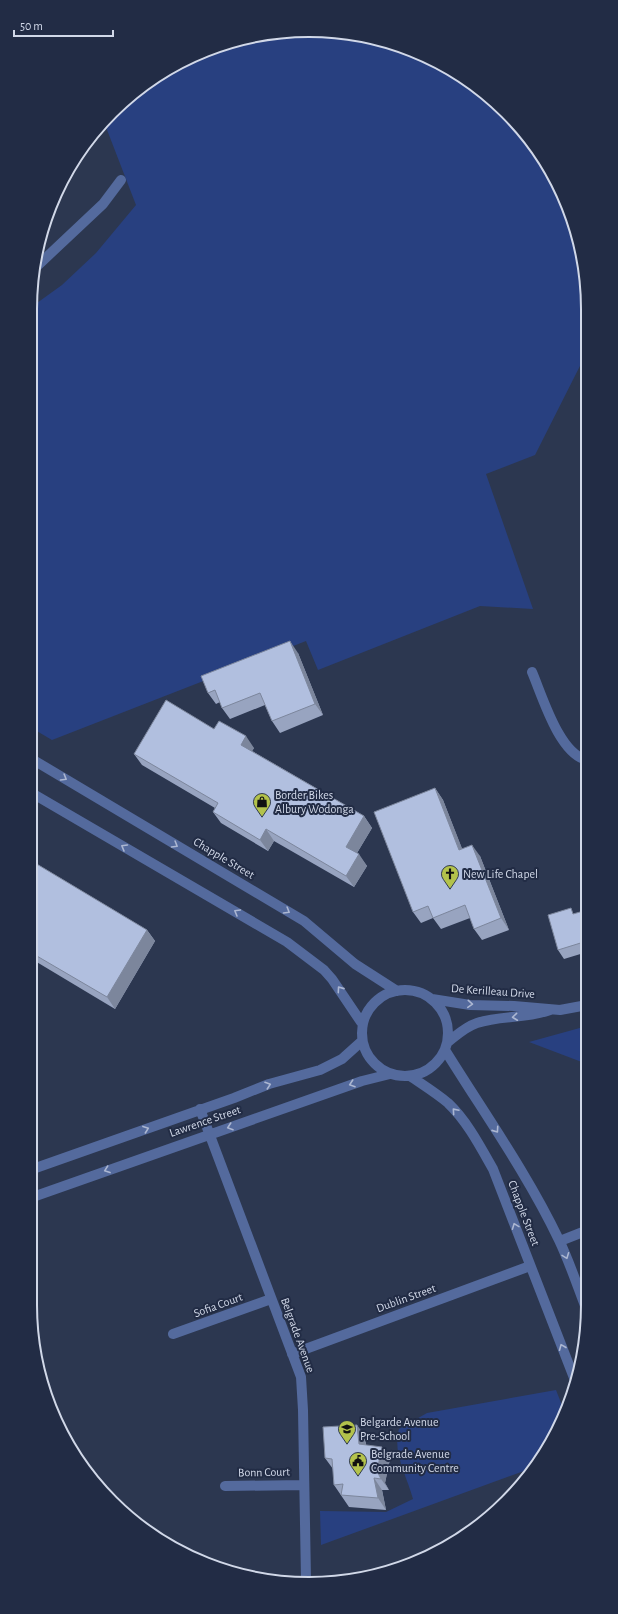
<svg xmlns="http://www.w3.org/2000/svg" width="618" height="1614" viewBox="0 0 618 1614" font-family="'Alegreya Sans',sans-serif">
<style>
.green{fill:#284080}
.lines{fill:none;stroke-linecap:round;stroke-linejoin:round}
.minor{stroke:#546a9d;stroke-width:10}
.wall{fill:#98a4c0}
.shaded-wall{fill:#7c869c}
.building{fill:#b1bfdf;stroke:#7c869c}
.oneway{stroke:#acb7d2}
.labels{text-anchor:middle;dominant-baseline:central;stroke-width:4;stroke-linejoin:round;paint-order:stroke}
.poi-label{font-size:12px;fill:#d1d8e8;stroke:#222c45;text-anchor:start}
.street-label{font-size:12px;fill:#d1d8e8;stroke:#222c45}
.rim{fill:none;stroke:#d1d8e8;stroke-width:2}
</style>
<rect width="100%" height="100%" fill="#2c3750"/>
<!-- green -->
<path class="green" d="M327,31L381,40L464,77L519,125L559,186L586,272V354L535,455L486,474L533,609L480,606L318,670L306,641L52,740L30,727V308L62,285L96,253L136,205L104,122L125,99L170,67L220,45L273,32Z
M587,1026V1064L529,1042Z
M556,1390L565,1413L559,1429L535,1467L321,1545L320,1511L386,1512L413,1499C407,1476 392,1452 399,1429L427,1413Z"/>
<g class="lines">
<!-- minor -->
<path class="minor" d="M35,268L103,204L121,180
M532,672C542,695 559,754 587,760
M30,758L304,921L355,964L397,991
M30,792L287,942L324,970L332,979L361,1022
M362 1033a43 43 0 1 1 86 0a43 43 0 1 1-86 0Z
M432,999L470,1005L514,1006L560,1010L587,1005
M448,1042C457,1035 465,1027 477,1023C501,1015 526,1019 550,1010
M445,1050C484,1113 527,1173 559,1240C570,1263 578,1288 587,1311
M410,1076C423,1085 436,1093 448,1103C467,1121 480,1146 493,1169L576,1383
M200,1109L301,1377L303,1410L306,1580
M30,1170L234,1098L269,1084L320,1070L342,1059L362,1041
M30,1198L362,1081L390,1074
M560,1241L588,1230
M173,1334L271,1299
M292,1354L530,1266
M225,1486L303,1485"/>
</g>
<!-- wall -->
<path class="wall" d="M298,653L323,715L280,733L272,721L265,705L230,719L222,708L220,702L216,704L208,693Z
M214,729L254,748L252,751L364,816L372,828L357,853L367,866L354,887L274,841L268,851L221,823L213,812L215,808L142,765L134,754Z
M435,788L443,800L462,849L480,856L509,930L482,940L474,929L470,918L441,929L433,918L421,923L413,912Z
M30,860L147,930L155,941L115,1009L30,958Z
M587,910V952L564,959L558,950L575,914Z
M365,1436L366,1445L390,1459L385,1483L389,1490H382L386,1510L349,1507L334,1485L333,1469L325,1458Z"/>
<!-- shaded-wall -->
<path class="shaded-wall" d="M290,641L298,653L323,715L315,704Z
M246,736L254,748L249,756L241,745Z
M435,788L443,800L467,861L459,850Z
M364,816L372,828L354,858L346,847Z
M266,829L274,841L268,851L260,840Z
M472,845L480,856L509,930L501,918Z
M359,854L367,866L354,887L346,876Z
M147,930L155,941L115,1009L107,997Z
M357,1425L365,1436L367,1455L359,1444Z
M382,1447L390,1459L385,1483L389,1490L381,1479L377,1471Z
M374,1478L382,1490L386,1510L378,1498Z"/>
<!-- building -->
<path class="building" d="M290,641L315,704L272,721L260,693L222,708L215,690L208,693L201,676Z
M166,700L214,729L219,721L246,736L241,745L364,816L346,847L359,854L346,876L266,829L260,840L213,812L218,803L134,754Z
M435,788L459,850L472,845L501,918L474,929L465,905L433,918L428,906L413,912L374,812Z
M30,860L147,930L107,997L30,952Z
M571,908L573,914L587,910V941L558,950L548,915Z
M357,1425L359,1444L382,1447L377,1471L381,1479L374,1478L378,1498L341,1495L343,1484L334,1485L332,1459L325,1458L323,1427Z"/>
<!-- one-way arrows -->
<defs><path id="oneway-chevron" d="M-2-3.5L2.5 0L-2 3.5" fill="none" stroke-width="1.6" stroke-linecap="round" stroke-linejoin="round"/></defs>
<g class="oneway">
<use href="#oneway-chevron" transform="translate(64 778) rotate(31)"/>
<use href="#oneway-chevron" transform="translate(175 845) rotate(31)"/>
<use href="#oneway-chevron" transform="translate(124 847) rotate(-150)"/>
<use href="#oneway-chevron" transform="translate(287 911) rotate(31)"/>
<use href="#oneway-chevron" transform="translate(237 912) rotate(-150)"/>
<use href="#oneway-chevron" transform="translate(340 989) rotate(-125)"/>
<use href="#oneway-chevron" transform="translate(470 1004) rotate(4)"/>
<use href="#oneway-chevron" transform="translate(515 1017) rotate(174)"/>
<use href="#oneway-chevron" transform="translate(352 1084) rotate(161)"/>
<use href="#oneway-chevron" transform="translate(268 1085) rotate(-19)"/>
<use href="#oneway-chevron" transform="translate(455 1111) rotate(-131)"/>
<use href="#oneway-chevron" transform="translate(230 1127) rotate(161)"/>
<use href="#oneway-chevron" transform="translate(146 1129) rotate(-20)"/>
<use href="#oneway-chevron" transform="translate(496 1130) rotate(55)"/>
<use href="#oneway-chevron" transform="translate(107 1170) rotate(160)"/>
<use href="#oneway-chevron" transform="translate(515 1226) rotate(-111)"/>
<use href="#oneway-chevron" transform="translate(566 1256) rotate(69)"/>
<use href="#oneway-chevron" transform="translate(562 1347) rotate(-112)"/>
</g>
<!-- icons -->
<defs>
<symbol id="shop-pin" viewBox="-11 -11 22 30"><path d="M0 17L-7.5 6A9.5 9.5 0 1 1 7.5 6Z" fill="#b3c24b" stroke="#222c45"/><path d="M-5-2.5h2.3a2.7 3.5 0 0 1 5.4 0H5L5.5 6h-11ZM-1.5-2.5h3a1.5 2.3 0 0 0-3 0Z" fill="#111"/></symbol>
<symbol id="church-pin" viewBox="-11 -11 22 30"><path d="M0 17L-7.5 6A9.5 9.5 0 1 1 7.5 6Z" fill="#b3c24b" stroke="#222c45"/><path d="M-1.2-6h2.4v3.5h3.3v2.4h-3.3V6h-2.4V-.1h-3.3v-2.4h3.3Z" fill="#111"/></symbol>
<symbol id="school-pin" viewBox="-11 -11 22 30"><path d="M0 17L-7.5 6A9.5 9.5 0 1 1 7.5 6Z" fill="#b3c24b" stroke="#222c45"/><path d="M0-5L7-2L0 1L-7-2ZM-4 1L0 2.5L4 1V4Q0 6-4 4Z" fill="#111"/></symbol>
<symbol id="civic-pin" viewBox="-11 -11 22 30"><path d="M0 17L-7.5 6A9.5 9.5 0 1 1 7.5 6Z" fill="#b3c24b" stroke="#222c45"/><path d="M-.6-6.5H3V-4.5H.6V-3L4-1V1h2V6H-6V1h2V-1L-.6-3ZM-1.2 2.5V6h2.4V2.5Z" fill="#111"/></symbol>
</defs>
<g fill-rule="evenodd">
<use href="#shop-pin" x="252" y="792" width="20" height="27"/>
<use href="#church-pin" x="440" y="864" width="20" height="27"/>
<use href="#school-pin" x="337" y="1419" width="20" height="27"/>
<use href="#civic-pin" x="348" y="1451" width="20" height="27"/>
</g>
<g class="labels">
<!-- poi labels -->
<g class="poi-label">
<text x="275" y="795">Border Bikes<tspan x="275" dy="14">Albury Wodonga</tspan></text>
<text x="463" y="874">New Life Chapel</text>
<text x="360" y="1422">Belgarde Avenue<tspan x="360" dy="14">Pre-School</tspan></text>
<text x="371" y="1454">Belgrade Avenue<tspan x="371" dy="14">Community Centre</tspan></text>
</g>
<!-- street labels -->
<g class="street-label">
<text transform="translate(224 858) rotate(31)">Chapple Street</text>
<text transform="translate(493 991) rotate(4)">De Kerilleau Drive</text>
<text transform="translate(205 1121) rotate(-19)">Lawrence Street</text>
<text transform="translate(524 1213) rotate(69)">Chapple Street</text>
<text transform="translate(406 1298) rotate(-20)">Dublin Street</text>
<text transform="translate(218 1305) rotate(-20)">Sofia Court</text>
<text transform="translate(298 1335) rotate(70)">Belgrade Avenue</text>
<text transform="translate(264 1472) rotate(-1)">Bonn Court</text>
</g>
</g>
<!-- crop -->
<path d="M0 0H618V1614H0ZM309 37H309A272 272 0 0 1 581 309V1305A272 272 0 0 1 309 1577H309A272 272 0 0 1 37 1305V309A272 272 0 0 1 309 37Z" fill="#222c45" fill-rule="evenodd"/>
<path class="rim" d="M309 37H309A272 272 0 0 1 581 309V1305A272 272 0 0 1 309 1577H309A272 272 0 0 1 37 1305V309A272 272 0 0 1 309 37Z"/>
<!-- scale -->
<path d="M14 30v6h99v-6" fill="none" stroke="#d1d8e8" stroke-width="2"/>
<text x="20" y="30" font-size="12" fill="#d1d8e8" stroke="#222c45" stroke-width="3" paint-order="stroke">50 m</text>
</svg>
